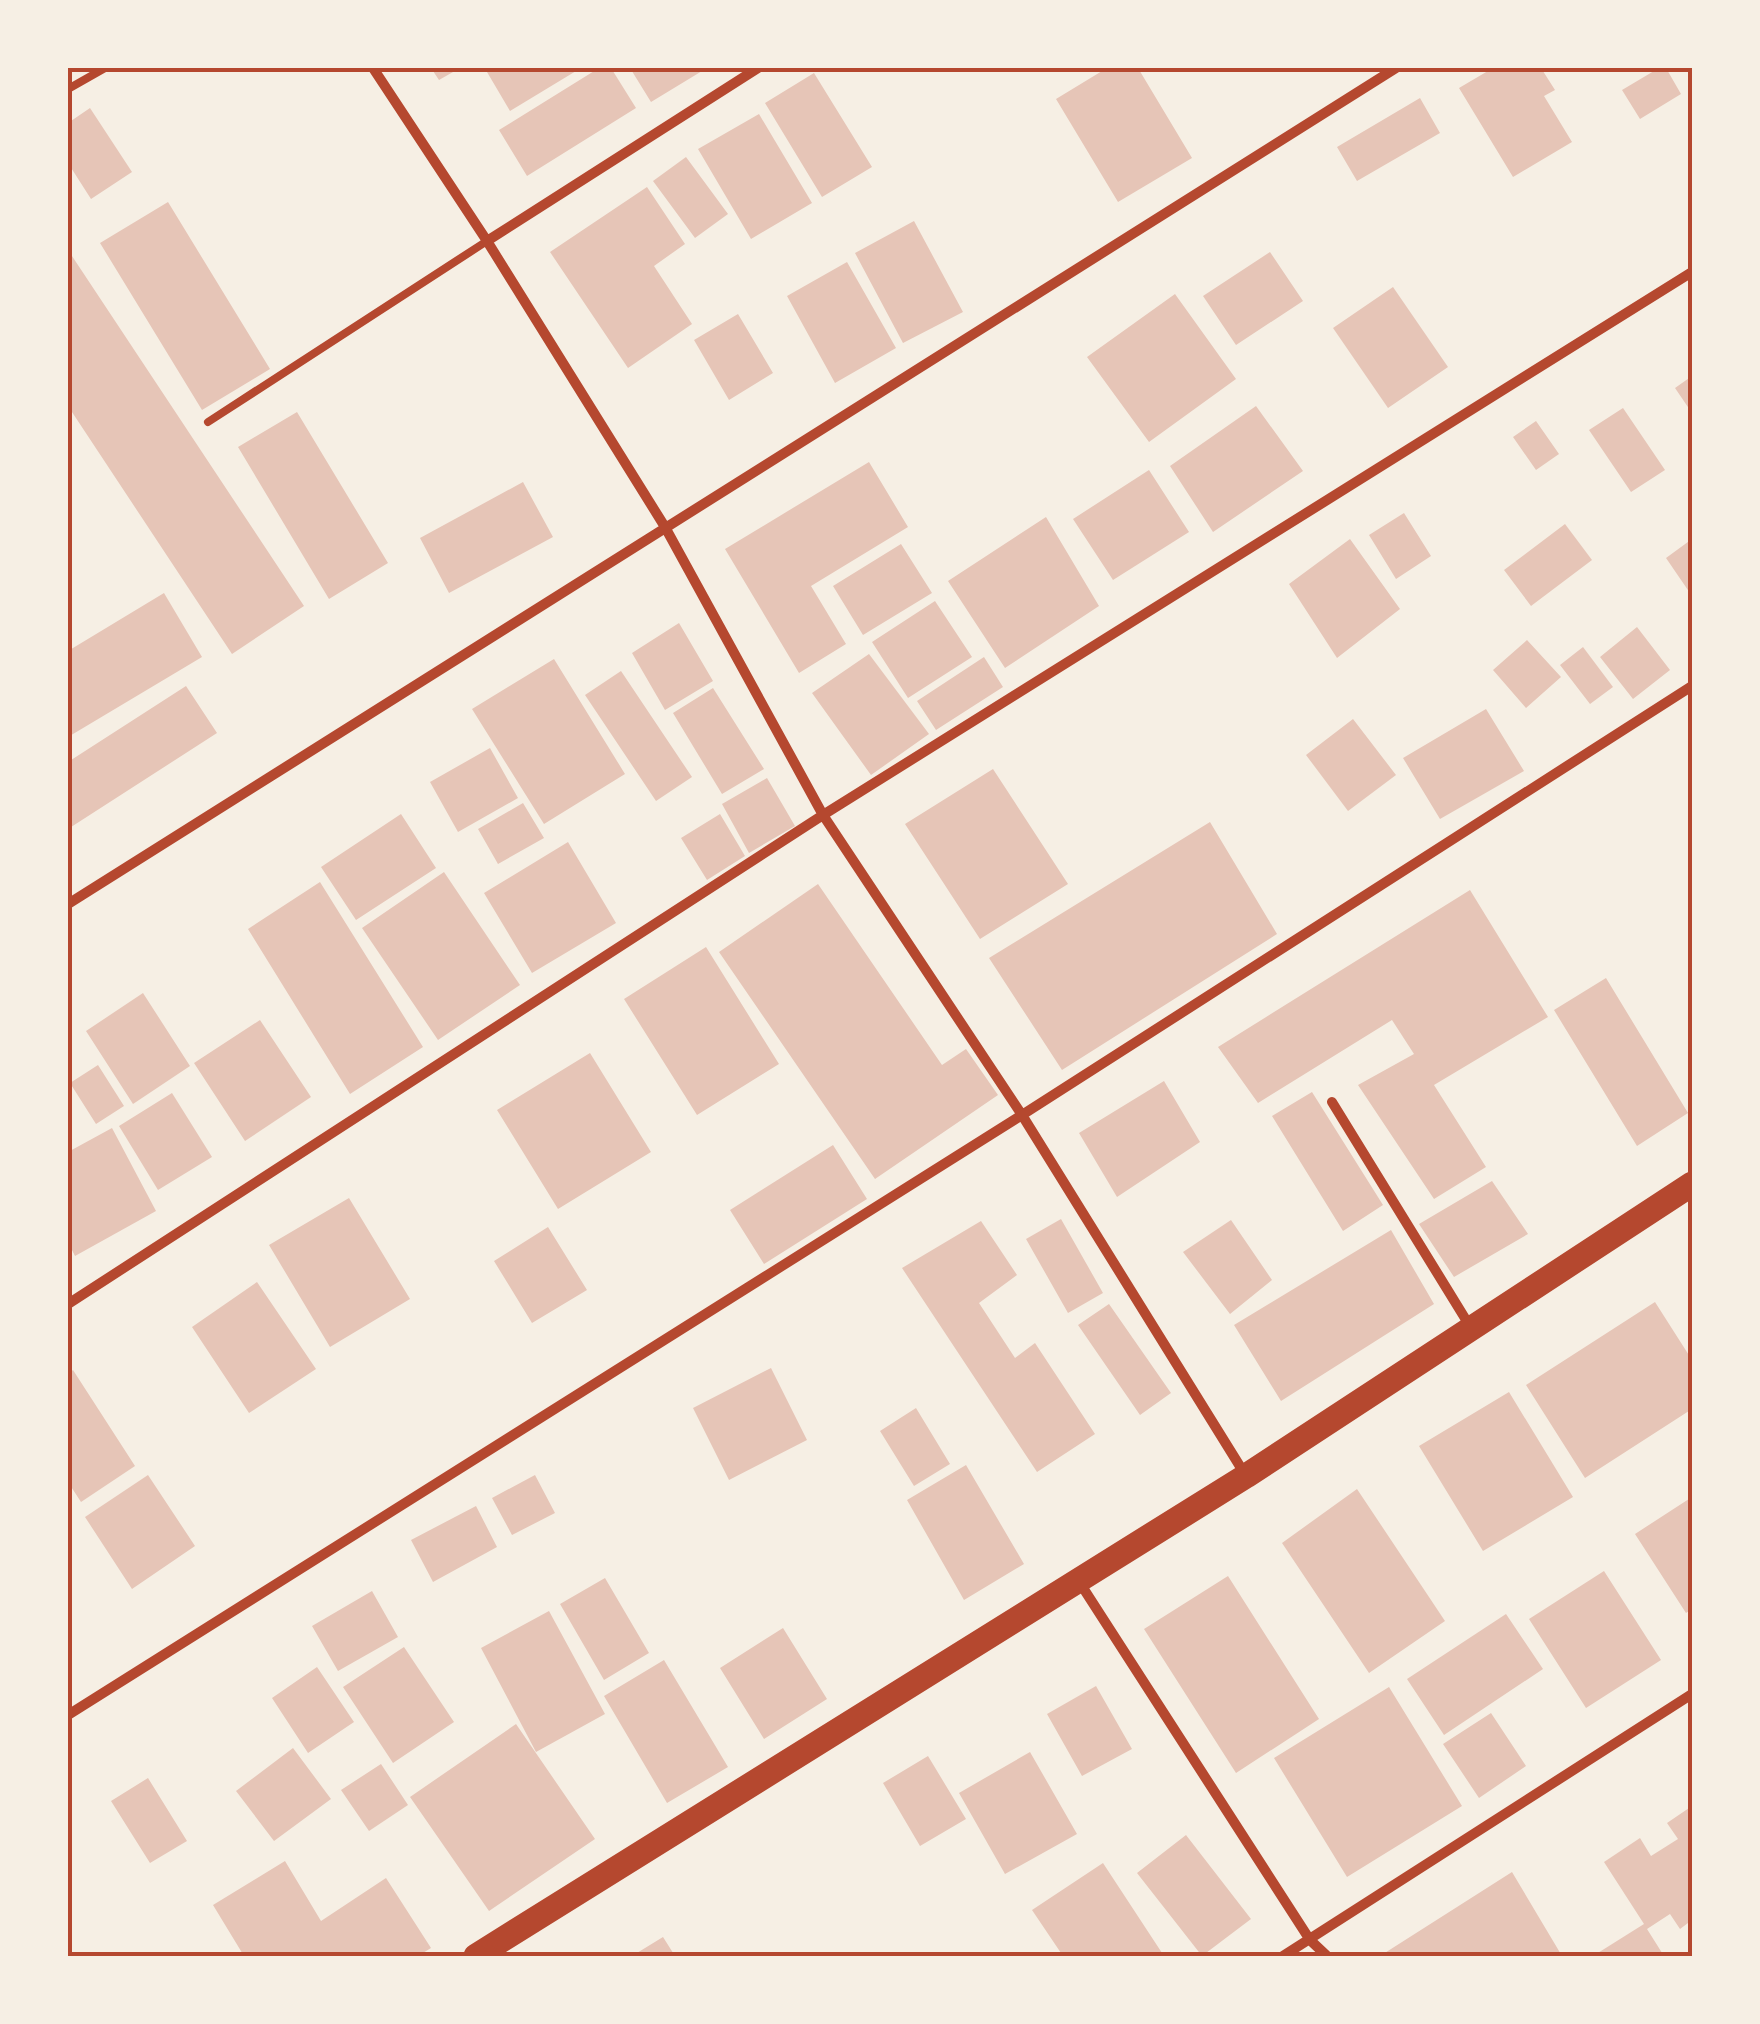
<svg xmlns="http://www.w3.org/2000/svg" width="1760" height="2024" viewBox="0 0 1760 2024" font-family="'Work Sans',sans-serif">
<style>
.building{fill:#e6c5b7}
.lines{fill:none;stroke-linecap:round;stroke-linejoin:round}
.service{stroke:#b5482f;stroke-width:8}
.minor{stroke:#b5482f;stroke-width:10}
.primary{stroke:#b5482f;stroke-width:25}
.neatline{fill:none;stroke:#b5482f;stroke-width:4}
</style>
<rect width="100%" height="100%" fill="#f6efe4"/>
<!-- building -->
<path class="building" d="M431,68H460L439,80Z
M495,68H581L510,111L487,72Z
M599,68H611L636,108L527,176L499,130Z
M630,68H707L651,102Z
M1107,68H1138L1192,158L1118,202L1056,99Z
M1493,68H1541L1555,90L1544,96L1572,142L1513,177L1459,88Z
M1659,68H1666L1681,94L1640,119L1622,90Z
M814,73L872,167L822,197L765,103Z
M1420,98L1440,133L1357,181L1337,147Z
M90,108L132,172L91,199L68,163V123Z
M759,114L812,203L751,239L698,149Z
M686,157L728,214L695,238L653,181Z
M647,187L685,244L654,266L692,324L628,368L550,252Z
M168,202L270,369L202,410L100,243Z
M914,221L963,312L903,343L855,253Z
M68,250L304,606L232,654L68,406Z
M1270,252L1303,301L1236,345L1203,296Z
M847,262L896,348L835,383L787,296Z
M1393,287L1448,367L1388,408L1333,328Z
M1175,294L1236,379L1149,442L1087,357Z
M738,314L773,373L729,400L694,340Z
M1692,376V413L1675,388Z
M1256,406L1303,471L1213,532L1170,466Z
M1623,408L1665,470L1631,492L1589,430Z
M297,412L388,563L329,599L238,447Z
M1536,421L1559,454L1536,470L1513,437Z
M869,462L908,527L811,586L846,644L799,673L725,549Z
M1149,470L1189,532L1113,580L1073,519Z
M523,482L553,537L449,593L420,538Z
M1404,513L1431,556L1396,579L1369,535Z
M1046,517L1099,606L1005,668L948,581Z
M1565,524L1592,560L1531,606L1504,570Z
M1350,539L1400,609L1337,658L1289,584Z
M1692,539V596L1666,558Z
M901,544L932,593L863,635L833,586Z
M164,593L202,657L68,737V651Z
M935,601L972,657L908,698L872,642Z
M679,623L713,681L665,710L632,653Z
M1637,627L1670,670L1633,699L1600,657Z
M1527,640L1561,677L1526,708L1493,670Z
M1583,647L1613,687L1590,704L1560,665Z
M869,654L929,734L871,775L812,693Z
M984,657L1003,687L936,730L917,701Z
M554,659L625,774L544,824L472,709Z
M621,671L692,777L656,801L585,695Z
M186,686L217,733L68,829V762Z
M713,688L764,769L722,794L673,713Z
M1486,709L1524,771L1440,819L1403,758Z
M1353,719L1396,775L1348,811L1306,755Z
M490,748L518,798L458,832L430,782Z
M993,769L1068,884L980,939L905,824Z
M767,778L795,826L749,853L722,804Z
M523,803L544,838L498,864L478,829Z
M401,814L436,868L356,920L321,867Z
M720,814L745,856L707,880L681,838Z
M1210,822L1277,934L1062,1070L989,958Z
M568,842L616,923L532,973L484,893Z
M444,872L520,985L438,1040L362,928Z
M320,882L423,1047L350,1094L248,929Z
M818,884L942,1065L966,1049L998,1095L875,1179L719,952Z
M1470,890L1548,1017L1434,1085L1486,1167L1434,1199L1358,1085L1414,1054L1392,1020L1258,1103L1218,1047Z
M706,947L779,1064L697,1115L624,999Z
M1606,978L1688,1113L1637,1146L1554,1010Z
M143,993L190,1066L133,1104L86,1031Z
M260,1020L311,1097L245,1141L194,1063Z
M590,1053L651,1152L558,1209L497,1110Z
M98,1065L124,1106L96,1124L70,1083Z
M1164,1081L1200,1142L1117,1197L1079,1133Z
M1312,1092L1383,1205L1343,1231L1272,1116Z
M172,1093L212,1157L158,1190L119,1126Z
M112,1128L156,1211L75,1256L68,1242V1152Z
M833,1145L867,1199L764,1264L730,1210Z
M1492,1181L1528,1234L1454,1277L1419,1224Z
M349,1198L410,1299L330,1347L269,1245Z
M1061,1219L1103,1293L1068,1313L1026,1239Z
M1231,1220L1272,1280L1230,1314L1183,1252Z
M981,1221L1017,1275L979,1303L1015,1358L1035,1343L1095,1434L1037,1472L902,1268Z
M548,1227L587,1290L532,1323L494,1261Z
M1391,1230L1434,1304L1281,1401L1234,1325Z
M257,1282L316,1369L249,1413L192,1327Z
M1655,1302L1692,1360V1409L1585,1478L1526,1385Z
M1109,1304L1171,1393L1140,1415L1078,1325Z
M771,1368L807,1440L729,1480L693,1408Z
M73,1370L135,1466L81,1502L68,1482V1374Z
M1509,1392L1573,1497L1483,1551L1419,1446Z
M916,1408L950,1464L914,1486L880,1431Z
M966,1465L1024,1564L964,1600L907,1500Z
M148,1475L195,1546L132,1589L85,1517Z
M535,1475L555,1513L512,1535L492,1498Z
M1357,1489L1445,1621L1369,1673L1282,1543Z
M1692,1497V1609L1686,1613L1635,1534Z
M476,1506L497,1547L433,1582L411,1540Z
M1604,1571L1661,1660L1586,1708L1529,1619Z
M1228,1576L1319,1719L1236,1773L1144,1629Z
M605,1578L649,1653L604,1680L560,1604Z
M372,1591L398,1637L338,1671L312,1626Z
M549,1611L605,1714L536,1752L481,1648Z
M1506,1614L1543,1669L1444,1735L1407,1679Z
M783,1628L827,1699L764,1739L720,1668Z
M404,1647L454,1722L393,1763L343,1687Z
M664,1660L728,1767L667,1803L604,1696Z
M317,1667L354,1722L308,1753L272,1698Z
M1096,1686L1132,1749L1082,1776L1047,1714Z
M1389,1687L1462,1806L1347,1877L1274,1758Z
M1491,1713L1526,1766L1479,1798L1443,1744Z
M516,1724L595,1839L489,1911L410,1797Z
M293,1748L331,1799L274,1841L236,1791Z
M1030,1752L1077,1834L1005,1874L959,1793Z
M928,1756L966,1819L920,1846L883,1783Z
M381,1764L408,1805L369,1831L341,1790Z
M148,1778L187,1841L150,1863L111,1801Z
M1692,1806V1920L1680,1929L1670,1914L1647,1929L1664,1956H1593L1644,1924L1604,1862L1640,1838L1651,1856L1678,1839L1667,1823Z
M1186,1835L1251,1919L1202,1956L1137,1873Z
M285,1861L321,1921L386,1878L431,1948L418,1956H244L213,1905Z
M1103,1863L1164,1956H1063L1032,1910Z
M1512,1872L1562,1956H1380Z
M663,1937L675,1956H632Z"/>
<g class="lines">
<!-- service -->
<path class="service" d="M68,89L105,68
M208,422L487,241"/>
<!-- minor -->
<path class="minor" d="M373,68L487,241L665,527L823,815L1022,1115L1246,1476
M487,241L758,68
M68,904L1396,68
M1332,1102L1471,1328
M68,1304L823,815L1692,272
M1078,1580L1310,1940L1327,1956
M68,1715L1022,1115L1692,686
M1283,1956L1692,1694"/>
<!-- primary -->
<path class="primary" d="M476,1956L1246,1476L1692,1184"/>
</g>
<!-- border -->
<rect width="1760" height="2024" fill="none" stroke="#f6efe4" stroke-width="140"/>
<rect x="70" y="70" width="1620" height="1884" class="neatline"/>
</svg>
